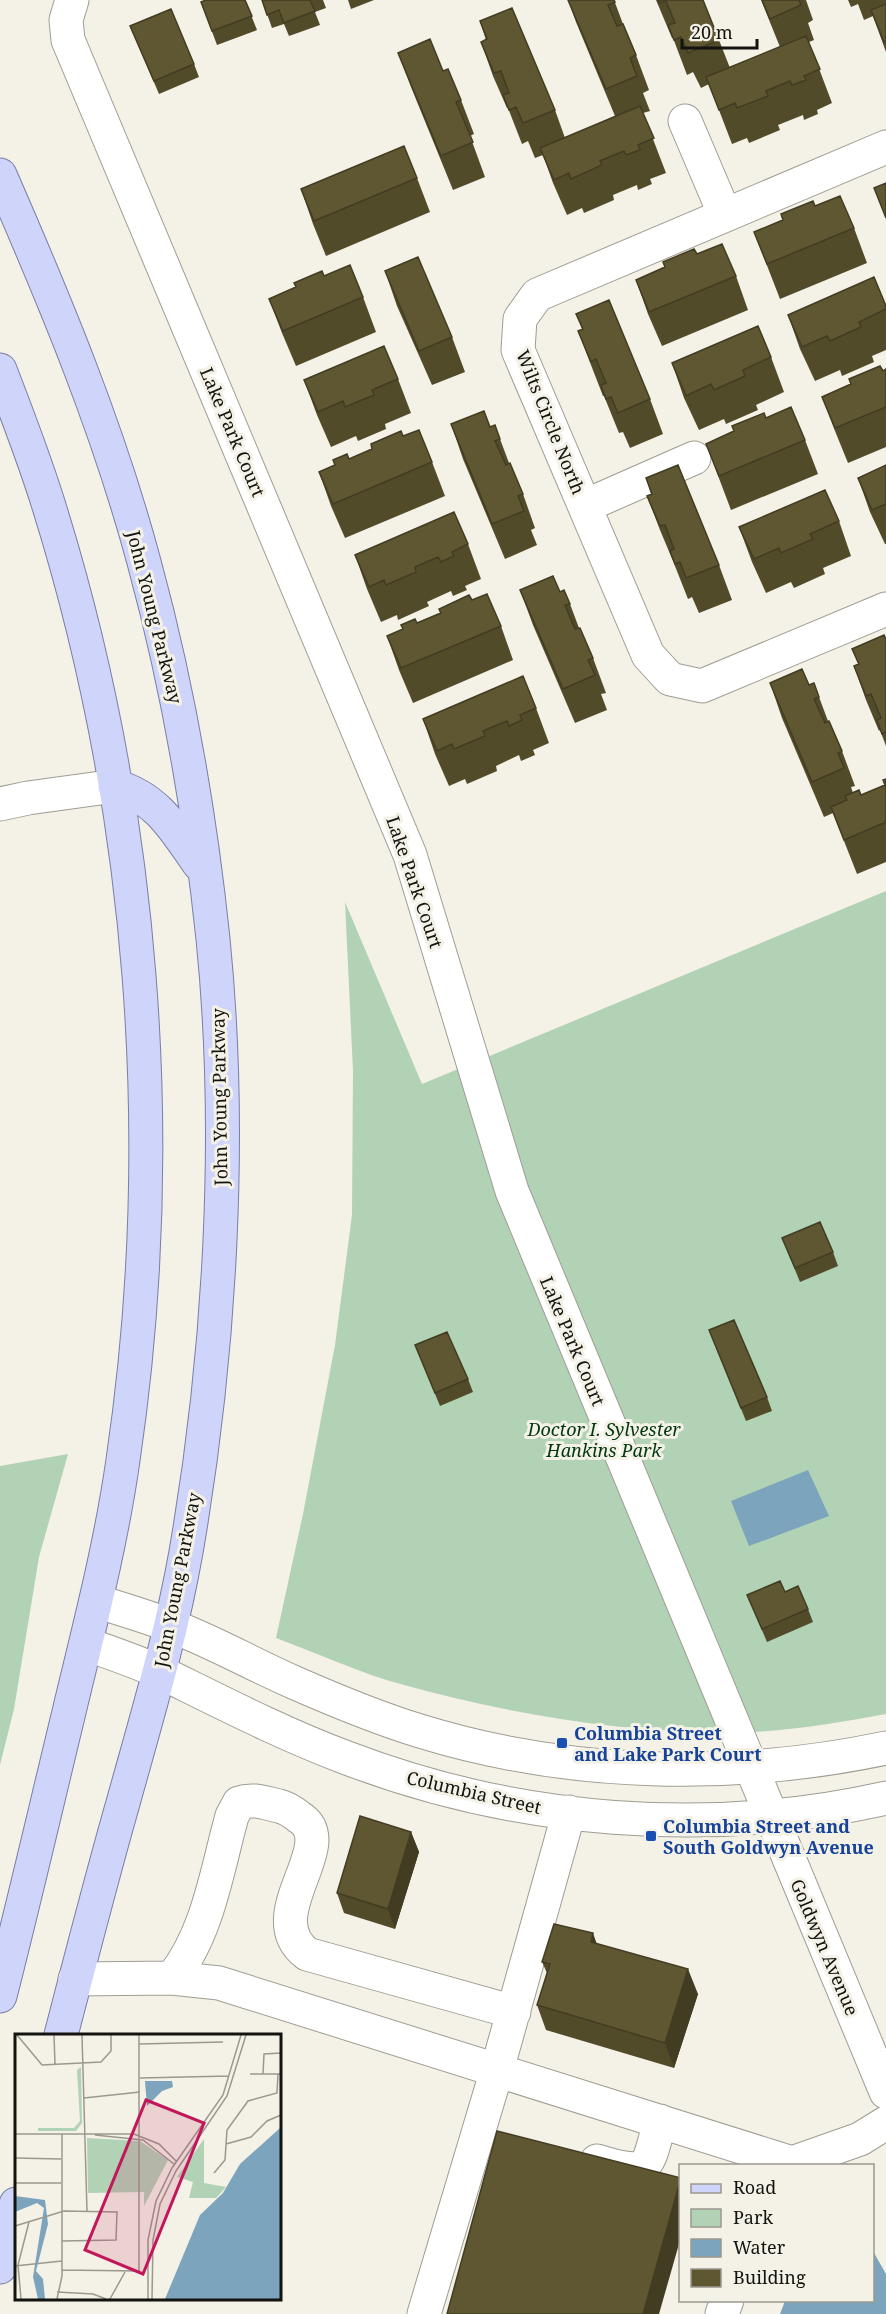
<svg xmlns="http://www.w3.org/2000/svg" width="886" height="2314" viewBox="0 0 886 2314" font-family="'Noto Serif',serif">
<style>
.green{fill:#b2d2b5}
.water{fill:#7ca4bd}
.lines{fill:none;stroke-linecap:round;stroke-linejoin:round}
.minor-casing{stroke:#9f9d93;stroke-width:35}
.major-casing{stroke:#787ea6;stroke-width:35}
.minor{stroke:#fff;stroke-width:33}
.major{stroke:#ced4fa;stroke-width:33}
.wall{fill:#524b2a}
.shaded-wall{fill:#423d22}
.building{fill:#5f5731;stroke:#423d22;stroke-width:1.5}
.transit-dot{fill:#1a4fb4;stroke:#f4f1e6;stroke-width:2}
.labels{text-anchor:middle;dominant-baseline:central;stroke-width:6;stroke-linejoin:round;paint-order:stroke}
.street-label{font-size:18px;fill:#13130f;stroke:#f4f1e6}
.park-label{font-size:18px;font-style:italic;fill:#003811;stroke:#f4f1e6}
.transit-label{font-size:18px;font-weight:bold;fill:#164399;stroke:#f4f1e6;text-anchor:start}
.inset-road{fill:none;stroke:#9a9890;stroke-width:1.5}
.view{fill:#c2185b;fill-opacity:0.15;stroke:#c2185b;stroke-width:3}
.inset-edge{fill:none;stroke:#13130f;stroke-width:3}
</style>
<rect width="100%" height="100%" fill="#f4f1e6"/>
<!-- green -->
<path class="green" d="M886,891V1714C842,1722 796,1730 751,1732C634,1735 517,1716 404,1685C362,1674 317,1653 276,1638L303,1514L335,1345L352,1215L353,1071L345,902L422,1084Z
M68,1454L39,1557L14,1709L0,1765V1466Z"/>
<!-- water -->
<path class="water" d="M808,1470L829,1516L749,1546L731,1501Z
M873,2251L886,2274V2314H780L785,2301L872,2300Z"/>
<g class="lines">
<defs>
<path id="minor" d="M72,0L66,20L68,40L410,855L512,1191L886,2092
M685,121L725,215
M886,147L537,295L520,319L518,350L648,655L670,679L702,686L886,609
M585,506L694,458
M0,804L28,798L115,786
M96,1601C121,1609 145,1616 169,1625C212,1641 252,1664 293,1682C334,1700 377,1718 420,1731C569,1777 734,1780 886,1748
M86,1644C111,1653 138,1662 162,1673C223,1703 283,1734 347,1758C517,1823 709,1838 886,1798
M172,1978C208,1934 217,1870 232,1816L239,1803C253,1798 265,1803 279,1806C287,1808 293,1812 299,1817C343,1844 256,1915 307,1954L514,2012
M75,1979L172,1978L219,1983L792,2163L860,2139L886,2123
M597,2161C650,2177 647,2170 660,2121
M424,2314L497,2070L569,1812
M722,2314L727,2300"/>
<path id="major" d="M0,175C55,301 108,428 144,562C177,683 200,814 213,939C233,1136 220,1356 186,1552C171,1637 146,1720 123,1803C101,1880 81,1958 61,2035
M0,370C17,414 34,458 48,503C144,809 170,1142 123,1460C111,1545 89,1628 69,1712C46,1807 24,1902 0,1996
M115,786C158,798 175,830 199,864
M0,2267L16,2204"/>
</defs>
<!-- minor casing -->
<use href="#minor" class="minor-casing"/>
<!-- major casing -->
<use href="#major" class="major-casing"/>
<!-- minor -->
<use href="#minor" class="minor"/>
<!-- major -->
<use href="#major" class="major"/>
</g>
<!-- wall -->
<path class="wall" d="M245,0L257,30L217,45L201,2Z
M262,0H323L326,8L315,12L320,25L289,36L284,24L272,28Z
M348,0H374L351,9Z
M568,0H614L623,24L636,55L649,90L643,93L650,111L643,113L666,173L650,179L652,184L638,190L637,185L613,195L614,200L584,213L582,208L567,215L553,183L543,155L535,158L528,141L522,144L508,108H507L493,76L481,42L486,40L480,21L555,110L565,138L615,116L576,22Z
M656,0H703L719,40L730,68L780,47L761,0H806L813,20L808,23L814,40L809,42L832,103L817,110L818,114L804,120L803,115L778,125L780,130L749,143L747,138L732,144L709,84L701,88L693,72L687,75L673,38H672Z
M848,0H886V52L873,16L864,20L858,4L851,7Z
M130,26L194,64L199,77L159,94Z
M398,53L443,71L461,100L474,134L470,136L485,177L453,190L411,87Z
M417,178L430,212L326,256L313,224L301,189Z
M815,206L854,228L867,263L780,299L754,232Z
M697,254L736,276L748,310L662,346L648,314L636,280Z
M385,271L452,337L465,372L432,385L397,306Z
M324,276L363,297L376,332L296,366L282,333L269,299Z
M886,306V350L872,356L874,362L842,376L840,370L815,381L800,349L788,315Z
M576,314L650,399L663,434L630,448L623,432L619,433L604,396H603L591,365L578,331L582,329Z
M771,357L784,392L756,405L758,410L726,424L724,419L699,430L684,398L672,363Z
M886,369V447L848,463L835,431L822,397Z
M398,379L411,413L385,424L386,429L358,441L356,436L331,447L317,415L304,380Z
M766,418L805,440L818,474L731,510L706,444Z
M451,424L490,427L500,439L509,463L523,494L535,528L531,530L537,545L505,559L463,459Z
M403,436L432,462L445,496L345,538L331,506L319,472Z
M886,465V544H885L870,512L858,478Z
M646,478L719,565L732,600L699,613L692,597L688,599L673,561L660,530L647,496L651,494Z
M839,521L851,556L823,568L825,574L794,588L791,582L766,593L752,562L739,527Z
M468,544L481,579L465,586L467,590L453,596L451,591L427,602L429,606L398,620L397,615L381,622L367,589L355,555Z
M520,590L560,592L570,604L579,628L593,658L606,693L601,694L607,710L575,723L533,625Z
M472,600L501,626L513,660L413,703L399,670L387,636L440,613L439,609Z
M886,639V746L880,730L879,731L866,700L854,666L858,664L852,649Z
M770,683L809,685L819,697L828,721L842,751L855,786L851,787L853,793L861,795L885,785L886,779V862L857,874L833,813L824,817L782,718Z
M536,708L549,743L533,750L535,755L521,761L519,755L496,766L497,771L467,784L465,779L449,786L435,754L423,719Z
M782,1238L833,1252L838,1266L800,1282Z
M709,1330L767,1397L772,1411L746,1421Z
M415,1345L468,1379L473,1392L440,1406Z
M785,1592L808,1609L813,1622L767,1642L747,1595Z
M411,1832L419,1852L395,1929L344,1913L337,1893Z
M596,1943L698,1994L674,2068L546,2030L537,2005L547,1973L542,1962Z"/>
<!-- shaded-wall -->
<path class="shaded-wall" d="M411,1832L419,1852L395,1929L388,1909Z
M593,1933L602,1959L591,1942Z
M688,1969L698,1994L674,2068L665,2043Z
M681,2178V2237L659,2314H643Z"/>
<!-- building -->
<path class="building" d="M206,0H245L252,16L212,31L201,2Z
M262,0H310L315,11L284,23L279,10L267,15Z
M568,0H614L615,2L608,5L617,26L623,24L636,55L630,58L637,76L606,89Z
M658,0H703L719,40L688,53L681,37L674,40L668,25L675,23L666,1L660,3Z
M762,0H799L801,5L770,19Z
M886,4V41L884,42L871,10Z
M512,8L555,110L523,123L516,107L509,110L503,95L509,93L501,71L494,73L481,42L487,39L480,21Z
M171,9L194,64L154,81L130,26Z
M806,36L820,69L804,76L806,80L792,85L790,81L766,91L768,96L737,108L735,103L719,110L706,77Z
M430,39L443,71L448,69L461,100L456,102L473,142L441,156L398,53Z
M640,106L654,138L638,145L640,150L626,155L624,151L600,161L602,165L571,179L569,173L554,180L540,148Z
M404,146L417,178L314,221L301,189Z
M886,183V218L874,188Z
M840,196L854,228L767,264L754,232L783,220L781,214L813,201L815,206Z
M722,244L736,276L649,312L636,280L665,267L663,262L694,249L697,254Z
M418,257L452,337L419,351L385,271Z
M350,265L363,297L283,331L269,299L296,287L294,283L322,271L324,276Z
M874,277L886,306V309L859,322L861,327L830,341L827,336L802,347L788,315Z
M609,300L650,399L618,413L611,397L606,399L601,385L606,383L596,359L591,362L578,331L583,329L576,314Z
M758,326L771,357L743,370L745,376L714,390L711,384L686,396L672,363Z
M384,346L398,379L372,390L374,395L345,407L343,401L318,412L304,380Z
M880,366L883,371L886,369V407L835,428L822,397L851,384L849,379Z
M791,407L805,440L719,476L706,444L734,431L732,426L764,413L766,418Z
M484,411L490,427L495,425L500,439L495,441L506,465L510,463L523,494L518,496L524,511L492,524L451,424Z
M419,430L432,462L333,504L319,472L335,465L333,460L347,454L349,459L372,449L371,444L401,431L403,436Z
M678,465L719,565L686,578L680,562L675,564L670,551L674,549L665,525L660,526L647,496L652,494L646,478Z
M886,465V504L872,510L858,478Z
M825,490L839,521L810,534L813,539L781,553L779,548L754,559L739,527Z
M454,512L468,544L452,552L454,556L441,562L438,557L415,567L416,572L386,585L384,580L369,587L355,555Z
M553,576L560,592L564,590L570,604L565,605L575,629L580,628L593,658L588,660L595,675L563,689L520,590Z
M487,594L501,626L401,668L387,636L403,629L401,625L415,619L417,623L441,613L439,609L469,595L472,600Z
M884,635L886,639V732L882,734L877,720L881,718L871,694L866,696L854,666L859,664L852,649Z
M802,669L809,685L814,683L819,697L814,699L825,723L829,721L842,751L838,753L844,768L812,782L770,683Z
M523,676L536,708L520,715L522,720L509,726L507,721L483,731L485,736L454,749L452,744L437,751L423,719Z
M886,779V822L844,840L831,807L847,800L845,796L859,790L861,795L885,785L883,780Z
M820,1222L833,1252L795,1268L782,1238Z
M734,1320L767,1397L741,1408L709,1330Z
M447,1332L468,1379L435,1393L415,1345Z
M780,1581L785,1592L798,1586L808,1609L762,1629L747,1595Z
M360,1816L411,1832L388,1909L337,1893Z
M554,1924L593,1933L591,1942L688,1969L665,2043L537,2005L550,1964L542,1962Z
M497,2131L681,2178L643,2314H447Z"/>
<!-- markers -->
<g class="transit-dot">
<rect x="556" y="1737" width="12" height="12" rx="3"/>
<rect x="645" y="1830" width="12" height="12" rx="3"/>
</g>
<g class="labels">
<!-- street labels -->
<g class="street-label">
<text transform="translate(551 422) rotate(68)">Wilts Circle North</text>
<text transform="translate(233 432) rotate(67)">Lake Park Court</text>
<text transform="translate(155 617) rotate(76)">John Young Parkway</text>
<text transform="translate(415 882) rotate(71)">Lake Park Court</text>
<text transform="translate(219 1097) rotate(-91)">John Young Parkway</text>
<text transform="translate(573 1341) rotate(67)">Lake Park Court</text>
<text transform="translate(177 1580) rotate(-79)">John Young Parkway</text>
<text transform="translate(474 1792) rotate(13)">Columbia Street</text>
<text transform="translate(825 1947) rotate(67)">Goldwyn Avenue</text>
</g>
<!-- park labels -->
<g class="park-label">
<text x="604" y="1429">Doctor I. Sylvester<tspan x="604" dy="21">Hankins Park</tspan></text>
</g>
<!-- transit labels -->
<g class="transit-label">
<text x="574" y="1733">Columbia Street<tspan x="574" dy="21">and Lake Park Court</tspan></text>
<text x="663" y="1826">Columbia Street and<tspan x="663" dy="21">South Goldwyn Avenue</tspan></text>
</g>
</g>
<!-- overview -->
<g transform="translate(15 2034)">
<rect width="266" height="266" fill="#f4f1e6"/>
<path d="M66,33L67,89L61,97H23V94H59L65,87L62,36ZM72,104L125,107L153,126L129,172V158L73,159ZM189,105V149L211,153L201,164H174L178,148L162,143Z" fill="#b2d2b5"/>
<path d="M130,47H157L158,53L147,57L132,72ZM265,94V265H150L185,181L208,159L225,130ZM0,162L30,166L33,190L21,237L28,245L30,265H23L18,243L29,174L22,169L0,178Z" fill="#7ca4bd"/>
<path class="inset-road" d="M2,1L27,31L86,28L96,17V1M39,1L40,31M67,1L72,177M124,10L208,8M235,40H266M248,40L249,20L266,19M125,44L214,42M69,64L125,58M0,100H119L144,110L161,127M80,101L128,106L159,130M211,110L236,103L252,87L266,81M0,124L46,125M199,139L210,126L212,96L233,67L262,59L263,40M0,149H46M0,192L49,177L102,178L101,206L47,207M0,232L47,227M47,236L124,237V1M42,258L78,260L91,265M6,265L3,231L14,188M42,265L47,242V100M95,265L110,238M133,265V206L141,167L157,134L208,61L226,1M137,265L138,206L145,170L161,137L212,62L231,1"/>
<path class="view" d="M131,66L189,89L128,240L70,216Z"/>
<rect width="266" height="266" class="inset-edge"/>
</g>
<!-- legend -->
<rect x="679" y="2164" width="195" height="138" fill="#f4f1e6" stroke="#9a9890" stroke-width="1.5"/>
<rect x="691" y="2184" width="30" height="9" fill="#ced4fa" stroke="#9a9890" stroke-width="1.5"/>
<text x="733" y="2194" font-size="18" fill="#13130f">Road</text>
<rect x="691" y="2209" width="30" height="18" fill="#b2d2b5" stroke="#9a9890" stroke-width="1.5"/>
<text x="733" y="2224" font-size="18" fill="#13130f">Park</text>
<rect x="691" y="2239" width="30" height="18" fill="#7ca4bd" stroke="#9a9890" stroke-width="1.5"/>
<text x="733" y="2254" font-size="18" fill="#13130f">Water</text>
<rect x="691" y="2269" width="30" height="18" fill="#5f5731" stroke="#9a9890" stroke-width="1.5"/>
<text x="733" y="2284" font-size="18" fill="#13130f">Building</text>
<!-- scale -->
<path d="M682 39v9h75v-9" fill="none" stroke="#13130f" stroke-width="3"/>
<text x="691" y="39" font-size="18" fill="#13130f" stroke="#f4f1e6" stroke-width="4.5" paint-order="stroke">20 m</text>
</svg>
